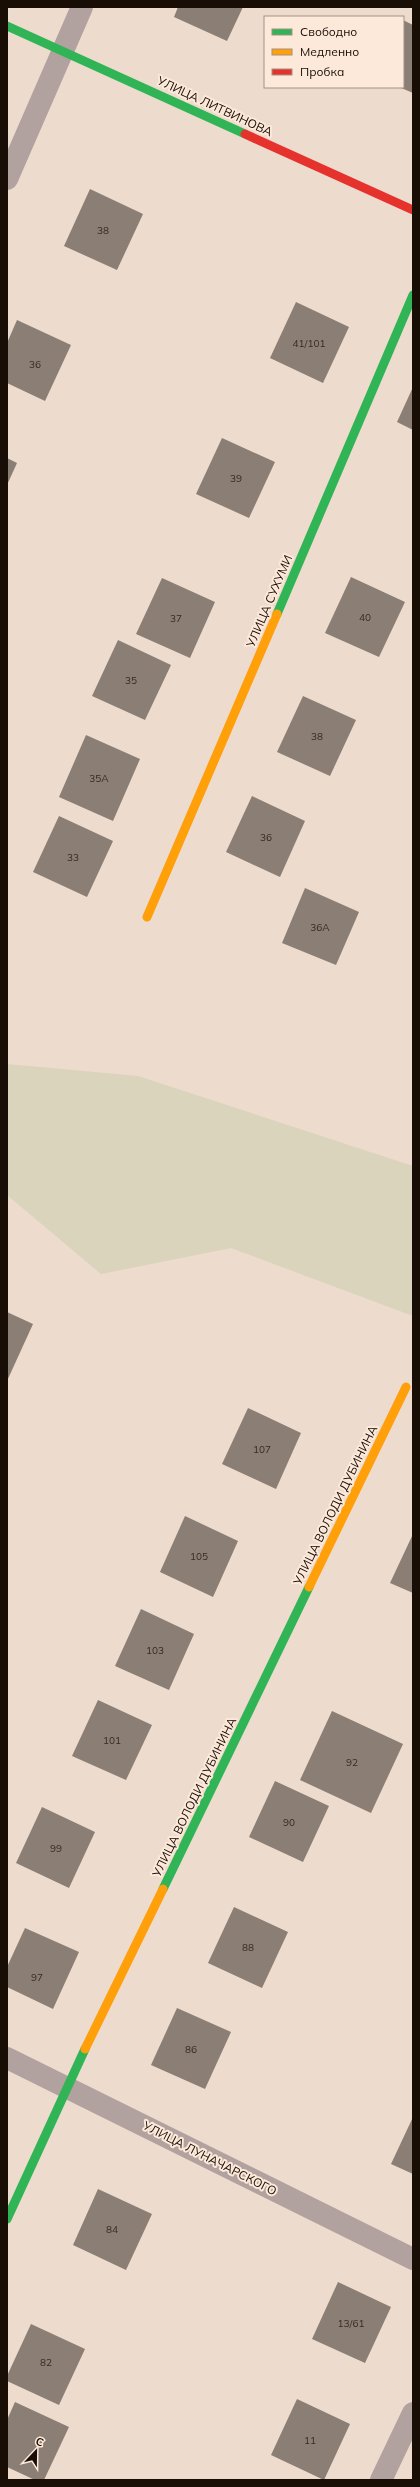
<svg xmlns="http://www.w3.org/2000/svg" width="420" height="2487" viewBox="0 0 420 2487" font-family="Mulish,sans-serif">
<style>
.green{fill:#d9d4bb}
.building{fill:#8b7e74}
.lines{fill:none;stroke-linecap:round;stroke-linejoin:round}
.street{stroke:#b2a29f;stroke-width:22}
.fast{stroke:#30b455;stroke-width:9}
.slow{stroke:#ff9f0a;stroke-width:9}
.jam{stroke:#e5322d;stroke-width:9}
.labels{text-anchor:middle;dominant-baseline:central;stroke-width:4;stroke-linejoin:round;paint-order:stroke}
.number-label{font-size:10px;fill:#362a22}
.street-label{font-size:12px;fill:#190e06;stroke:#fde9da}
</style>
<rect width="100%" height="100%" fill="#eddbcd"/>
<!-- green -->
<path class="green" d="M7,1064L138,1076L413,1166V1316L231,1248L101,1274L7,1195Z"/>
<!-- building -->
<path class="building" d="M178,7H243L227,41L174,17Z
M403,20L413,25V93L399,87H403Z
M90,189L143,214L117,270L64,246Z
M296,302L349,327L323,383L270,358Z
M17,320L71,345L45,401L7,383V343Z
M413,387V430L397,422Z
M222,438L275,462L249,518L196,494Z
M7,458L17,463L7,485Z
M351,577L405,602L379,657L325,633Z
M162,578L215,602L190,658L136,634Z
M118,640L171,665L145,720L92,696Z
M303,696L356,720L330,776L277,752Z
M86,735L140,759L113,821L59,797Z
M252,796L305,821L280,877L226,852Z
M59,816L113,841L87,897L33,872Z
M305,888L359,912L336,965L282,943Z
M7,1312L33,1324L7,1381Z
M248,1408L301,1433L276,1489L222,1464Z
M185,1516L238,1541L213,1597L160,1572Z
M413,1534V1593L390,1583Z
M141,1609L194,1634L169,1690L115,1666Z
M98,1700L152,1725L126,1780L72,1756Z
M332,1711L403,1744L371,1813L300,1780Z
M275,1781L329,1806L303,1862L249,1837Z
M42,1807L95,1832L69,1888L16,1863Z
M234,1907L288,1932L262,1988L208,1963Z
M25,1928L79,1952L53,2009L7,1987V1967Z
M177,2008L231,2032L205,2089L151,2065Z
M413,2117V2174L391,2164Z
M98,2189L152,2214L126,2270L73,2245Z
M338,2282L391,2307L365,2363L312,2339Z
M31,2324L85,2349L59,2405L7,2381V2376Z
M297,2399L350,2424L324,2480L271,2455Z
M15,2402L69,2427L44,2480H35L7,2467V2420Z"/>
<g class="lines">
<!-- street -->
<path class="street" d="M7,179L82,7
M7,2058L413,2259
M381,2480L413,2413"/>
<!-- fast -->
<path class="fast" d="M7,26L245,134
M277,614L413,295
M163,1889L309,1587
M7,2219L85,2049"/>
<!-- slow -->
<path class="slow" d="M147,917L277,614
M309,1587L406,1387
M85,2049L163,1889"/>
<!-- jam -->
<path class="jam" d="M245,134L413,210"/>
</g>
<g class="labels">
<!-- number labels -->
<g class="number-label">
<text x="103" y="230">38</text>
<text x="309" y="343">41/101</text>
<text x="35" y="364">36</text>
<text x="236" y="478">39</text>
<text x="365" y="617">40</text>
<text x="176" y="618">37</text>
<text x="131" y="680">35</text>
<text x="317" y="736">38</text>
<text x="99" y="778">35А</text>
<text x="266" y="837">36</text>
<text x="73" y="857">33</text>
<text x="320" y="927">36А</text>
<text x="262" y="1449">107</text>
<text x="199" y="1556">105</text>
<text x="155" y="1650">103</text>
<text x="112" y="1740">101</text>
<text x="352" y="1762">92</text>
<text x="289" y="1822">90</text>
<text x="56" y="1848">99</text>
<text x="248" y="1947">88</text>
<text x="37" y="1977">97</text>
<text x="191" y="2049">86</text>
<text x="112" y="2229">84</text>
<text x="351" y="2323">13/61</text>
<text x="46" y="2362">82</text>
<text x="310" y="2440">11</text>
</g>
<!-- street labels -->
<g class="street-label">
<text transform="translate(215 106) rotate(25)">УЛИЦА ЛИТВИНОВА</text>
<text transform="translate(269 601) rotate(-67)">УЛИЦА СУХУМИ</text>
<text transform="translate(335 1505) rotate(-64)">УЛИЦА ВОЛОДИ ДУБИНИНА</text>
<text transform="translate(194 1797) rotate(-64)">УЛИЦА ВОЛОДИ ДУБИНИНА</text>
<text transform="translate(210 2158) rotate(27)">УЛИЦА ЛУНАЧАРСКОГО</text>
</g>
</g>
<!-- border -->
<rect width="420" height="2487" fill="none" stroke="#190e06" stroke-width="16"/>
<!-- legend -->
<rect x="264" y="16" width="140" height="72" fill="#fde9da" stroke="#a29185"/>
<rect x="272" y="29" width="20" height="6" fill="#30b455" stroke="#a29185"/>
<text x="300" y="36" font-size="12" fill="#190e06">Свободно</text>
<rect x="272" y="49" width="20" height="6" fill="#ff9f0a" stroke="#a29185"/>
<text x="300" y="56" font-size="12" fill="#190e06">Медленно</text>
<rect x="272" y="69" width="20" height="6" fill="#e5322d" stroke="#a29185"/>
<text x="300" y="76" font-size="12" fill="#190e06">Пробка</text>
<!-- north arrow -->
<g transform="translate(36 2451) rotate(22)" stroke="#fde9da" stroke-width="3" paint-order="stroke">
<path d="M0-3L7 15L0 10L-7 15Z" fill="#190e06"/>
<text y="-6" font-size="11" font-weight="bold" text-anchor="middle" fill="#190e06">С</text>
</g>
</svg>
